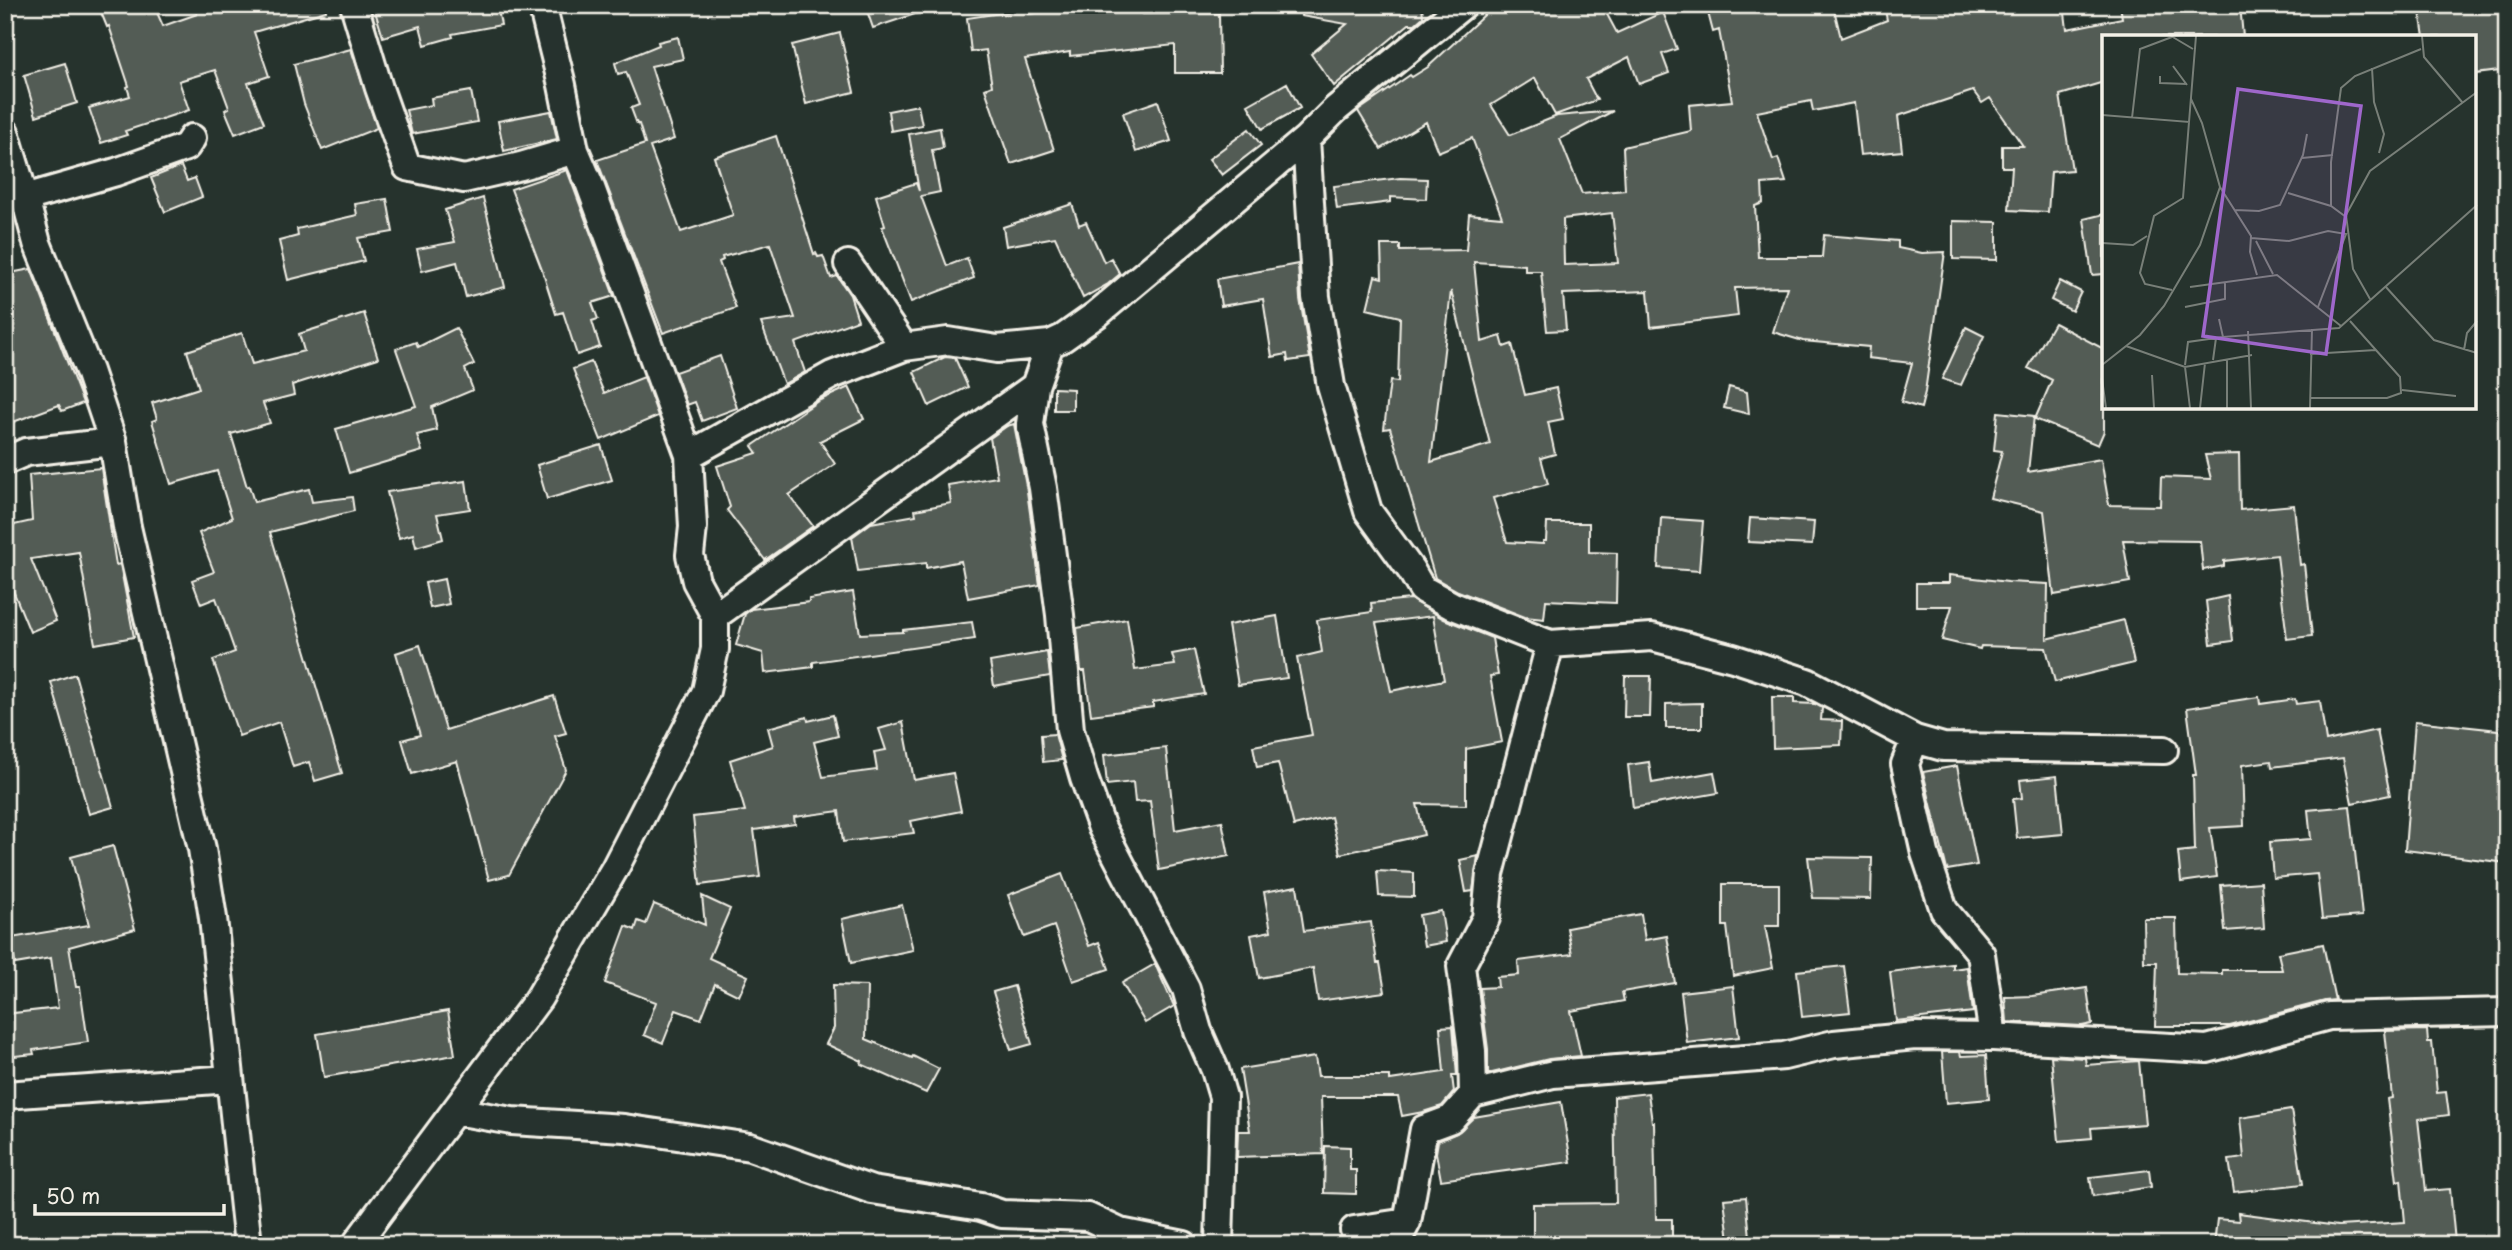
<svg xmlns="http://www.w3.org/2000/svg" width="2512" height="1250" viewBox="0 0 2512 1250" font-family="'Playpen Sans',sans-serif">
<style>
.building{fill:#525c55;stroke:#f4f1e8;stroke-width:2;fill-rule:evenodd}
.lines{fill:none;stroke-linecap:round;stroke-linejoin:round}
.minor-casing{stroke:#f4f1e8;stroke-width:32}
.minor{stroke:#26332d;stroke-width:26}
.inset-road{fill:none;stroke:#787f78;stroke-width:2}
.view{fill:#9f67cb;fill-opacity:0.15;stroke:#9f67cb;stroke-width:3.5}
.inset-edge{fill:none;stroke:#f4f1e8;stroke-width:3.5}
</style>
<rect width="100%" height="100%" fill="#26332d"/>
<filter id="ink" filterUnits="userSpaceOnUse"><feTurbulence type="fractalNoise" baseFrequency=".0143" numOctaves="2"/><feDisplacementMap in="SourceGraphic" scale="14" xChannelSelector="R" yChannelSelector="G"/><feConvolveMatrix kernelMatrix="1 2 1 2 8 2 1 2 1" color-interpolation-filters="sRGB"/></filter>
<g filter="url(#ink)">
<!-- building -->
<path class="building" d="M98,5H158L155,8L163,26L197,14L195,5H325L326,11L254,32L269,76L248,83L264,123L235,134L225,110L229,108L215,70L179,81L189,110L125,131L127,135L101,143L89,108L130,96L127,87L129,86L109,26L107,27Z
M373,5H497L501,25L452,34L453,37L425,45L420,26L383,37Z
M865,5H929L930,9L873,28Z
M1108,5H1142L1143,14L1219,13L1220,73H1175V45L1070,56V52L1025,59L1054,150L1011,164L985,89L992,86L986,50L971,52L967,18L1028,9L1029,14Z
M1302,5H1422L1423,17L1415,24H1409L1334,86L1311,54L1347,24L1301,16Z
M1495,5H1602L1617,33L1663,12L1677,49L1662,54L1669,73L1639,84L1629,57L1586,79L1597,100L1555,115L1535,78L1491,105L1510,135L1557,116L1613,111L1560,139L1582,194L1625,190L1623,147L1691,131L1689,105L1732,101L1719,30L1713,32L1706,5H1833L1841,38L1887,20L1884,5H2064L2067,29L2122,18L2120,5H2240L2243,37H2104V82L2060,95L2072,170L2051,172L2048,212L2009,210L2012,167H2002V146H2023L1990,98L1982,103L1973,91L1898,116L1902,151L1860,155L1854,103L1813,111L1811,101L1757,112L1773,160L1778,158L1786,182L1762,184L1763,203L1755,206L1758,257H1822L1824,235L1898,241V248L1922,253L1945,252L1925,392L1921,408L1901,402L1912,363L1868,358L1869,347L1803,341L1773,332L1787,287L1735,288L1738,316L1651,327L1648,291L1563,294L1566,330L1547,331L1541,271H1525V265L1474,262L1482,342L1501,336L1504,347L1512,344L1525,395L1556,388L1563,419L1548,422L1555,454L1541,458L1548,484L1493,498L1507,542L1543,544V541H1546L1547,523H1589V552L1617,553L1616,603L1546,600L1544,619L1525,617L1458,591L1435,578L1390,428L1384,429L1390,381L1398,382L1400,317L1367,309L1375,276L1382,278L1381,245H1400V251L1466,250L1469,214L1502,217L1472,138L1438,152L1426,122L1381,149L1358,111L1410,75L1412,77L1428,67ZM1612,213L1618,263L1564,265L1563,219ZM1451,291L1490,444L1431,462Z
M2419,5H2507V70L2475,74V37H2424Z
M840,33L854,92L806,104L792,45Z
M678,37L683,59L651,66L674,139L650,147L681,232L733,215L714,157L776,136L814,254L816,253L818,257L823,256L831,278L837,276L850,295L858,320L795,343L805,372L784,384L761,323L795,318L770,244L722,257L723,260L719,262L736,308L663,333L597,160L645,144L639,124H637L631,108L639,105L626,72L618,74L615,63L659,45L658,42Z
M351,49L377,128L322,150L304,104L294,64Z
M65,63L77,103L36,116L24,75Z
M1287,83L1300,108L1262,129L1248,105Z
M471,91L477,122L412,134L406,110L432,105L431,98Z
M1158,101L1171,141L1136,152L1123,113Z
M918,105L922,125L891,131L888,111Z
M551,111L557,139L504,151L498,121Z
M940,128L943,148L932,150L940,192L921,196L947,266L967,258L974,278L911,302L882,227L885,226L876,196L916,183L919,191L909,134Z
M1249,129L1261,145L1222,175L1209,159Z
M181,166L187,181L195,178L202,197L165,212L151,178Z
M567,170L614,296L592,303L598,319L592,321L600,347L577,355L563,312L556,314L542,270L511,189Z
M1400,178L1427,179L1426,199L1390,197V202L1337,209L1334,186Z
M483,198L505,287L466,297L457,262L422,271L417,249L455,242L445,210Z
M387,199L393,232L358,238L364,261L288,280L279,241L298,236L297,229L357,215L355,204Z
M1072,204L1079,225L1086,222L1104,262L1111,258L1120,274L1108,284L1083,298L1055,237L1006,246L1003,227Z
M2104,214V274L2092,275L2084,219Z
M1953,221L1997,222V260L1953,259Z
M1298,264L1300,299L1310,358L1288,361L1287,354L1272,357L1263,299L1221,306L1217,279Z
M31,269L83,403L62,411L59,405L5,425V274Z
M2060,281L2081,292L2072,311L2051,300Z
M364,313L378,358L292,385L294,395L263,403L270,423L231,434L247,487L249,486L254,502L309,489L312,502L352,497L354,511L270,532L342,773L315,781L309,762L293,767L279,722L239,736L213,660L235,652L216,598L201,604L192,580L214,572L199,533L232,518L217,471L171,484L152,421L157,419L152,403L199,388L187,351L242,333L252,364L304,351L299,334Z
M2054,323L2104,349V431L2098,445L2035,419L2052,380L2028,368Z
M1966,327L1984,336L1961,385L1942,379Z
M456,328L474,364L465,369L473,390L432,407L437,430L417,435L422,451L349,473L336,429L416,406L396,349L416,342L418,347Z
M720,356L737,408L702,421L695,402L687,405L675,372Z
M945,357L955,358L968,387L929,406L914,372Z
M591,362L604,393L644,377L658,416L601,440L573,369Z
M849,387L864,419L820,441L835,464L789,495L813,526L765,560L727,510L730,507L717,466L757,453L752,446L818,401Z
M1729,387L1747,392L1749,414L1724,408Z
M1054,388L1073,389V410H1054Z
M1998,412L2034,416L2028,472L2101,459L2109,505L2160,506L2161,477L2211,479L2205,455L2239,454L2240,510L2294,505L2300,565L2304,564L2312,636L2287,639L2277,555L2224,561V566L2203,570L2200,541L2123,540L2130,582L2054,595L2044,511L1990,498L2002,451L1994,450Z
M1014,424L1027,491L1040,585L968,598L961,561L926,568V563L858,571L852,537L871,523L916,515L915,510L951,503L948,485L997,477L990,438L1007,426Z
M601,445L612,480L547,499L537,465Z
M101,468L116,565L120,564L134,637L95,644L79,552L31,559L56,621L30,632L5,571V527L32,521L29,475Z
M466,481L470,509L437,514L443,539L416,547L413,534L399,538L387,492Z
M1661,518L1703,521L1699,571L1658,568Z
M1750,518L1814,522L1812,545L1748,542Z
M1949,575L2008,582L2048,584L2047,639L2124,620L2134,663L2055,682L2046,648L1981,646L1980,649L1942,640L1952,606H1916V583H1949Z
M444,579L449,604L430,608L425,583Z
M853,592L860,634L903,632V630L972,622L975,639L813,662V667L765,673L763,653L736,645L745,614L751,609L809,602V599Z
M2228,596L2233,641L2211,644L2206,601Z
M1410,599L1444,619L1492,638L1498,675L1490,676L1502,742L1466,749V805L1417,804L1424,835L1340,854L1331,817L1294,826L1278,763L1257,767L1253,746L1312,735L1297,658L1322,652L1317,620L1372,612L1371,603ZM1433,616L1444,680L1391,691L1376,623Z
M1277,616L1287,678L1238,685L1228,625Z
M1127,619L1135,670L1175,665L1172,654L1194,650L1204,694L1153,702V707L1091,715L1085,671H1081L1077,628Z
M420,645L446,730L554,696L566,733L555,736L566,770L509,875L489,880L457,761L412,774L402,740L420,735L396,653Z
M1047,652L1050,676L994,686L990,662Z
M75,674L113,807L89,814L51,682Z
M1625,676H1651L1650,717H1624Z
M1772,697H1794V703L1815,704L1822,708L1821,720L1842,721L1841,745L1773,748Z
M2259,697L2260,704L2295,699L2296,704L2320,701L2326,741L2377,730L2390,795L2352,803L2343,758L2272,767L2271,761L2242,765L2244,826L2210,828L2217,877L2181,882L2178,852L2195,850L2193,775H2196L2187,708Z
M1702,703V728H1666V704Z
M833,715L838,736L814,742L823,777L877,770L874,752L886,750L879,729L903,722L914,780L953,773L961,811L911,821L914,833L843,842L839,811L794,817L795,824L754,830L760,877L700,885L693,817L745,811L730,760L773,746L768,728L807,717L808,721Z
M2415,721L2507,731V863L2405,850Z
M1055,734L1062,760L1043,762L1041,735Z
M1166,748L1175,830L1222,821L1229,856L1159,870L1150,801L1135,802L1133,782L1107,785L1104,755Z
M1649,762L1652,783L1714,772L1718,793L1633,808L1628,765Z
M1957,766L1977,865L1947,870L1923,772Z
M2057,776L2063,834L2017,838L2013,799L2022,798L2020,780Z
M2350,806L2362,916L2322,919L2317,874L2273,878L2270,842L2311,839L2308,810Z
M113,846L135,929L69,947L76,987H80L88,1042L33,1050L34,1054L5,1057V1014L58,1008L51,958L15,964L11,938L89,925L71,857Z
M1478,856L1473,891L1466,892L1460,860Z
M1808,857L1872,858L1871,899L1813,898Z
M1377,871L1414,873V897L1379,896Z
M1062,874L1089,946L1099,942L1109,969L1073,981L1054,926L1024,937L1008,895Z
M2261,882L2264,928L2225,931L2221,885Z
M1723,884H1779V926H1765L1773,968L1733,976L1727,926H1723Z
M1297,886L1304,931L1371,922L1377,963H1380L1385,992L1318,1001L1313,968L1259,978L1251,935L1271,931L1264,892Z
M702,896L730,909L709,958L748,976L739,996L715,984L701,1019L676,1010L663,1043L644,1035L656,1002L605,983L626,926L635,930L638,921L646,924L654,904L705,925Z
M902,905L913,950L851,963L842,919Z
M1441,911L1446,942L1424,946L1419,915Z
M1641,914L1645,940L1667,936L1675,983L1622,992L1624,1001L1571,1011L1581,1056L1549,1059L1488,1074V1049L1480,988L1498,987L1497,977L1519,975L1518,961L1572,954L1567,928Z
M2143,918H2176L2177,973L2222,974V970H2282L2278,953L2323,944L2335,1000L2325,1001L2230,1026H2155L2157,962H2144Z
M1155,964L1174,1006L1145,1023L1122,983Z
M1953,964V969L1967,967L1973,1012L1896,1021L1890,972Z
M1844,966L1850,1012L1802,1017L1797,971Z
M833,985L867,986L866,1039L912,1058L913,1056L939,1069L926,1093L861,1064L862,1061L826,1044L834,1028Z
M1014,986L1032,1044L1011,1050L993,992Z
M1733,986L1739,1037L1687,1043L1681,992Z
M2087,988L2092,1024L2082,1026L2007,1022L2005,997L2032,996Z
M448,1011L455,1055L324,1077L317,1034Z
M1453,1026L1457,1076H1452L1454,1092L1442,1106L1423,1112L1402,1116L1398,1097H1321L1323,1154L1237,1157L1238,1131H1250L1240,1069L1315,1057L1318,1076H1390V1080L1444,1072L1440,1027Z
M2427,1030L2428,1042H2432L2437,1093L2446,1092L2449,1115L2418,1119L2426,1191L2450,1189L2455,1242L2422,1245H2214L2217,1219L2239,1221L2238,1213L2338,1226L2405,1222L2401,1180L2397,1181L2387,1099L2392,1098L2385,1031Z
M1942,1052H1960L1961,1056L1986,1055L1989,1099L1946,1103Z
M2051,1056L2085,1058L2086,1065L2139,1061L2145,1124L2091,1128L2092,1138L2059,1141Z
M1648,1093L1652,1122H1654L1656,1219H1672V1245H1533V1204L1616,1203L1614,1097Z
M1561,1102L1571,1162L1441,1180L1436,1153L1438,1141L1457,1133L1474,1117Z
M2291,1110L2303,1184L2234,1192L2229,1160L2244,1158L2240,1118Z
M1325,1146L1350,1147V1170H1356V1194L1324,1193Z
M2149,1170L2151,1187L2093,1196L2090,1177Z
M1746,1197L1750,1237L1729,1240L1724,1199Z"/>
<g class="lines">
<defs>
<path id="minor" d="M354,5L379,88L407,167L464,179L521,166L575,150
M5,132L25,198
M192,138L186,147L116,172L25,198L37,243L89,371L113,442L127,527L202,849L213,918L248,1245
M1306,139L1316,297L1331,386L1368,511L1411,570L1422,589L1451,605L1550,644L1652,637L1733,658L1807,682L1915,739L1943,747L2164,750
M848,264L904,347
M1050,344L1035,386L1030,424L1043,488L1060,615L1070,730L1084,778L1102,828L1186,989L1198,1031L1215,1070L1223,1097L1219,1245
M689,455L832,375L904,347L948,341L997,349L1050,344L1063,338L1097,314L1306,139L1336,109L1463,5
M5,461L26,452L113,442
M715,616L1035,386
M1915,739L1905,764L1925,853L1944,910L1981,954L1993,1037
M1473,1094L1553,1074L1784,1056L1834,1044L1915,1036L1993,1037L2207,1049L2329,1016L2507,1012
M5,1095L230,1079
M455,1111L512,1121L624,1128L750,1147L872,1190L981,1207L1002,1214L1088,1217L1120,1232L1184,1245
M1354,1230L1407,1222
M355,1245L539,998L615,868L706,691L715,649V616L696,581L690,555L693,527L689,455L590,185L575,150L562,85L542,5
M1395,1245L1407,1222L1424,1129L1451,1119L1473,1094L1472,1051L1461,966L1486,918L1490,874L1550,644"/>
</defs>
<!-- minor casing -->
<use href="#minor" class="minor-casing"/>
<!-- minor -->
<use href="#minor" class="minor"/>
</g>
</g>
<!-- overview -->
<g transform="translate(2102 35)">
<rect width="374" height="374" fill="#26332d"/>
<path class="inset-road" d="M69,1L91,14M320,1L322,22L360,67M71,31L85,50M270,33L272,67L282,99L277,118M58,41V48L85,49M89,64L100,88L118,152L149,201L148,217L155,240M0,80L87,87L94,1M30,83L38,14L70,2M200,123L231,120M186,158L229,171L244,182M229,171V127L239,53L253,41L319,14M133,175L157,176L178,170L201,120L205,99M149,203L187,206L226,196L244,199L216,272M154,206L171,239M0,208L31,210L45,201M283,251L332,305L375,318M88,252L175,240L239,291M70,255L43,249L38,238L52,181L81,163L87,87M268,264L251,234L244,180L268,136L375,57M83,272L123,264V247M117,284L121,302L237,293L375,170M146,296L149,373M24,311L83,332L150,320M362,315L365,298L375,286M208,319L274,315M125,324V373M111,325L114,303M0,330L38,300L62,271L98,210L118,152M83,330L86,307L121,302M83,332L88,373M50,340L52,373M0,344L4,373M300,355L354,361M208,363H285L299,358L298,342L248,286M98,373L103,328M208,373L210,294"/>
<path class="view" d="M136,54L259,71L224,319L101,301Z"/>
<rect width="374" height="374" class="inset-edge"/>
</g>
<!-- margin -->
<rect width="2512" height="1250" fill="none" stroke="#26332d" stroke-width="28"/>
<rect x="14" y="14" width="2484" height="1222" fill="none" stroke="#f4f1e8" stroke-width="2.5" filter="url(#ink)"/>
<!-- scale -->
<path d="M35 1204v10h189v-10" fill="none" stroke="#f4f1e8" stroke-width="3.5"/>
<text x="46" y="1204" font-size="21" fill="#f4f1e8" stroke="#26332d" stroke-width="5" paint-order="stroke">50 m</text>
</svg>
